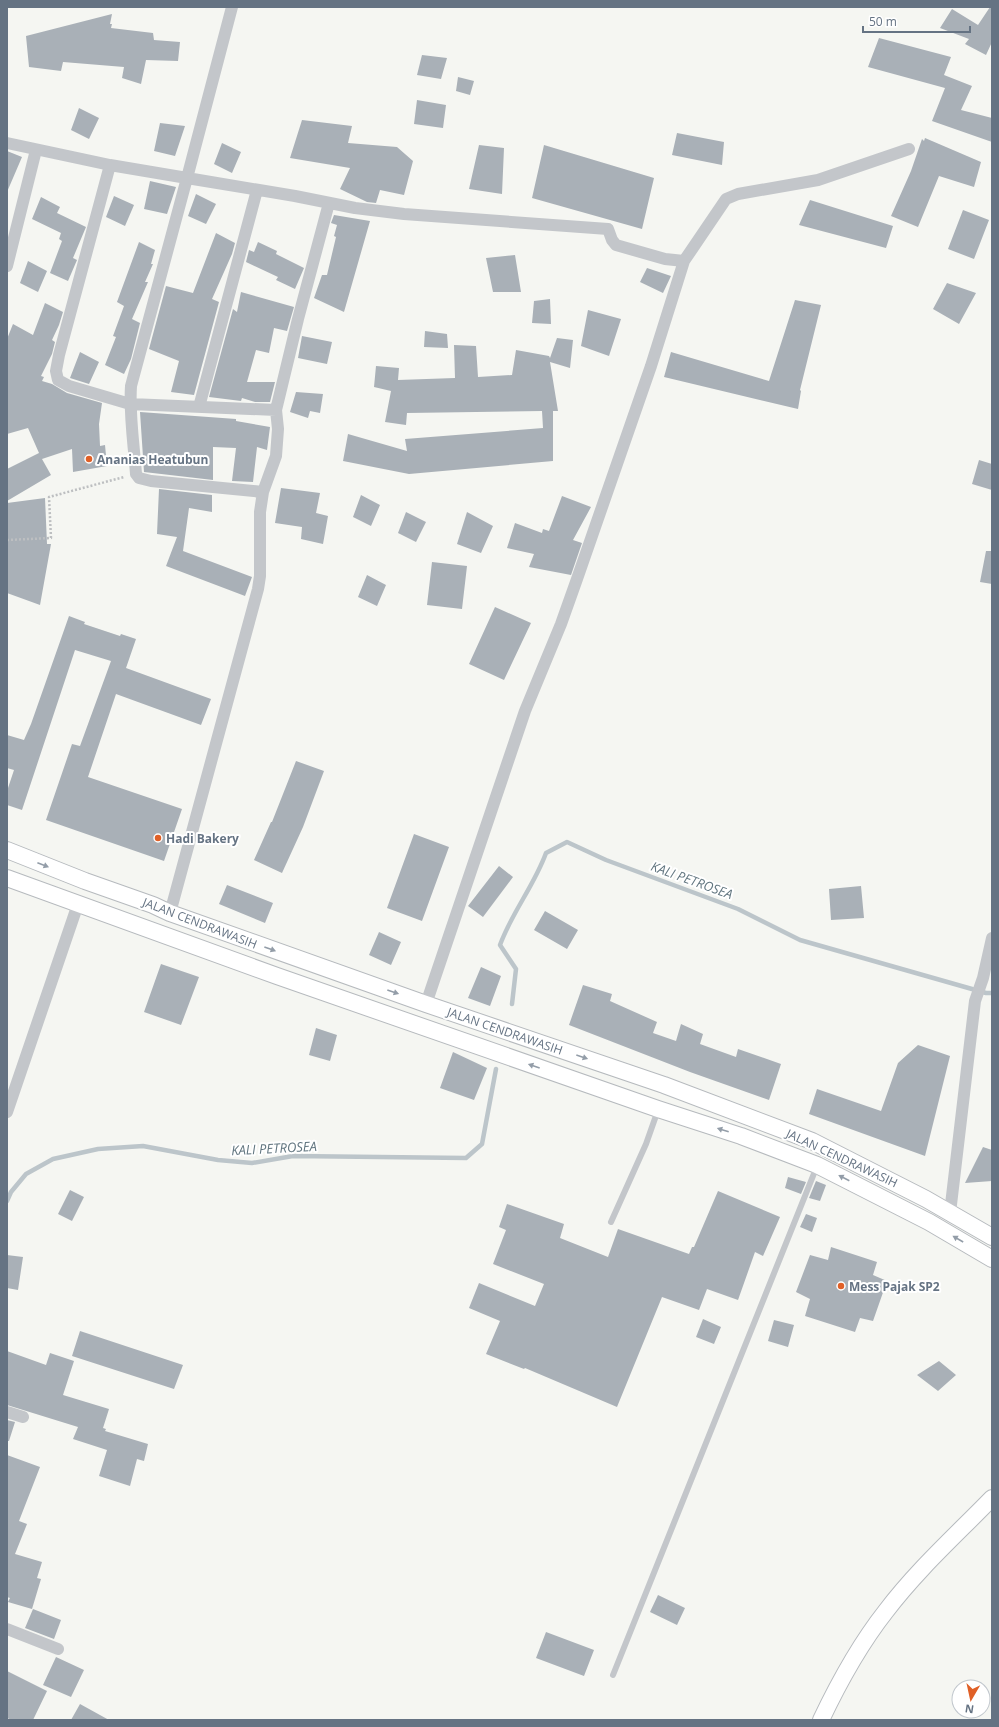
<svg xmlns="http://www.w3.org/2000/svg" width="999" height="1727" viewBox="0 0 999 1727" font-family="'Open Sans',sans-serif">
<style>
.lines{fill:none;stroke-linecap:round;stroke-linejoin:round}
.stream{stroke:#bcc5ca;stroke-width:4.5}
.building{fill:#a9b0b7}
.secondary-casing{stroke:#b6babe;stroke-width:18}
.path{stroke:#bdbfc1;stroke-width:2.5;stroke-dasharray:2 2;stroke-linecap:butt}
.lane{stroke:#c3c6ca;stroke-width:6}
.street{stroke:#c3c6ca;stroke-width:12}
.secondary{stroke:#fff;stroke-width:16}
.oneway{fill:#939da8}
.poi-dot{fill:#e06027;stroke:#fff;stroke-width:1.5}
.labels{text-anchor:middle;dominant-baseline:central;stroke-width:4;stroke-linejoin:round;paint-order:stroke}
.poi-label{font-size:12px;font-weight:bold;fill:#657383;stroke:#fff;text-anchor:start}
.street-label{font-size:12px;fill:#657383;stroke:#fff}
.water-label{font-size:13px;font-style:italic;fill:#61757f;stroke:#fff}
</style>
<rect width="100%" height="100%" fill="#f5f6f2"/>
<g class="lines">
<!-- stream -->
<path class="stream" d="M512,1004L516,969L500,945C512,912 534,886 546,853L567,842L606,860L738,909L800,940L986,993H992
M7,1201L11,1192L26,1174L53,1159L98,1149L143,1146L218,1160L252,1163L293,1156L466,1158L482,1144L496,1069"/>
</g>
<!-- building -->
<path class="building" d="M990,7H992V42L986,55L965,44L969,39L940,28L952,9L978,25Z
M112,14L110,24H112L111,28L153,33L154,40L180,42L178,61L146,60L141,84L122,78L124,67L63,62L61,71L29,67L26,36Z
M879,38L951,57L944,75L972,86L961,110L992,118V142L932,121L945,88L868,67Z
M422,55L447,58L441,79L417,75Z
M458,77L474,81L470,95L456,91Z
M417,100L446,105L443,128L414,124Z
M79,108L99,118L89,139L71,130Z
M302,120L352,126L348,143L397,147L413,161L404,195L380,190L376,203L367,202L340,189L350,168L290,158Z
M160,123L185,126L175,156L154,151Z
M677,133L724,142L722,165L672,155Z
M925,138L981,162L974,187L939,176L918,227L891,216L911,171L922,139L924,141Z
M222,143L241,152L232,173L214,164Z
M479,145L504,148L502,194L469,189Z
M544,145L654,178L642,229L532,198Z
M7,151L22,157L7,192Z
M150,181L176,187L167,214L144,209Z
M196,194L216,204L206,224L188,216Z
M114,196L134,205L125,226L106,217Z
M41,197L60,207L57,213L86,227L73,258L77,260L68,281L50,273L62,241L59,239L61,233L32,219Z
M810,200L893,226L886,248L799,225Z
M963,210L989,220L974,259L948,249Z
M334,215L370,221L344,312L314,298L322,275H327L336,237L334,236L337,225L331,223Z
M216,233L235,243L232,254L212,299L219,302L194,395L171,392L179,361L149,349L166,286L193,293Z
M139,242L155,250L151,264H153L145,282H148L132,319L140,323L131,359L124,374L105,365L116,337L113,336L124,306L117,302Z
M258,242L277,251L276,254L304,268L295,289L276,280L278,277L246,262L249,250L254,252Z
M515,255L521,292H493L486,258Z
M28,261L47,271L38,292L20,283Z
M647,268L671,276L663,293L640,282Z
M947,283L976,293L959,324L933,309Z
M241,292L294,307L287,331L274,328L269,353L256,350L247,382H275L270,402H255L242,398L241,401L209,397L233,309L237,312Z
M550,299L551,324L532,323L534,301Z
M795,300L821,305L800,390L801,391L798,409L664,377L671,352L769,381Z
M45,303L63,312L59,325L52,340L55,342L52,354L41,376L44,377L42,381L52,384L67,393L102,403L99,424L100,446L105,445L107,466L73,472L72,449L42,459L51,475L7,501V469L39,453L28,428L7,434V339L13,324L33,335Z
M588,310L621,319L609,356L581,346Z
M425,331L447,334L448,348L424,347Z
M302,336L332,342L327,364L298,358Z
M557,338L573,340L570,368L550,362L558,411H553V461L409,474L343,461L348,434L407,451L405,439L543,428L542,411L407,413L406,425L385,422L391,391L374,387L376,366L399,368L398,380L455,378L454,345L476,346L478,377L512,375L516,350L549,356L550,358Z
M80,352L99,362L89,384L70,378Z
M296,392L323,394L320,413L310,411L308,418L290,412Z
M140,412L236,419V421L270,427L267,450L257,447L253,482L232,481L236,448L213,447V480L144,472Z
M979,460L992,464V490L972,484Z
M281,488L320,493L316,513L328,516L323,544L301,539L302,527L275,523Z
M159,489L212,495V512L189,508L183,551L252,577L245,596L166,566L177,537L157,534Z
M361,495L380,505L371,526L353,517Z
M562,496L591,507L573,540L582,543L571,575L529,567L534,554L507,548L515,523L542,533L543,529L549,531Z
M45,498L47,544H51L40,605L7,593V503Z
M406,512L426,522L416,542L398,533Z
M467,512L493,526L481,553L457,544Z
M986,551H992V584L980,582Z
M432,562L467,566L462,609L427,605Z
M367,575L386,585L377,606L358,597Z
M495,607L531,623L504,680L469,664Z
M69,616L85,622L84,624L120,636L121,634L136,639L126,668L211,699L201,725L116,694L88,777L182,809L164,861L46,820L72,744L80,746L111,661L75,650L22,810L7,805V791L14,770L7,768V735L24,740L31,724Z
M296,761L324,771L303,827L282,873L254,860L271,822H272Z
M414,834L449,847L422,921L387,908Z
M499,866L513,877L483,917L468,906Z
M227,885L273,903L265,923L219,904Z
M861,886L864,918L831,920L829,889Z
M545,911L578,930L567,949L534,930Z
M379,932L401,942L391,965L369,955Z
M161,964L199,977L181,1025L144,1012Z
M481,967L501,976L490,1006L468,998Z
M583,985L612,994L610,1001L657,1022L653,1033L676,1041L681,1024L703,1034L700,1044L736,1057L738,1049L781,1064L769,1100L690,1072L569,1025Z
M316,1028L337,1035L330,1061L309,1055Z
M918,1045L950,1056L925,1156L809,1114L817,1089L881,1111L898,1063Z
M453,1052L487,1068L474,1100L440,1088Z
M983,1147L992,1150V1181L965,1183Z
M788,1177L806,1182L801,1194L785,1188Z
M816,1181L826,1185L820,1201L809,1198Z
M70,1190L84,1197L72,1221L58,1214Z
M718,1191L780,1217L763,1256L755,1252L738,1300L707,1289L699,1310L662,1297L617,1407L525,1368L524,1369L486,1354L500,1321L469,1308L479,1283L535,1306L544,1284L493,1264L506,1230L499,1227L507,1204L564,1224L560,1238L608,1257L618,1229L689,1254L692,1247H694Z
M806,1214L817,1218L812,1232L800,1227Z
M831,1247L877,1262L873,1275L887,1281L873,1321L860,1318L855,1332L805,1316L810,1299L796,1292L810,1255L828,1260Z
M7,1255L23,1257L18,1290L7,1288Z
M703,1319L721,1327L714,1344L696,1337Z
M774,1320L794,1325L788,1347L768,1341Z
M80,1331L183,1365L174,1389L72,1356Z
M7,1351L46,1365L50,1353L74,1361L63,1395L109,1409L103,1428L106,1429L105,1431L148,1444L144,1461L137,1459L130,1486L99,1476L107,1450L73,1439L78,1427L7,1405Z
M939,1361L956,1375L938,1391L917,1375Z
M7,1420L15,1422L9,1441H7Z
M7,1455L40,1467L19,1521L27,1524L15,1554L42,1562L37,1578L41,1579L32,1609L8,1602L10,1598L7,1597Z
M658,1595L685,1608L677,1625L650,1612Z
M33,1609L61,1620L54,1639L25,1628Z
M546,1632L594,1650L584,1676L536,1658Z
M56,1657L84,1670L71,1697L43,1685Z
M7,1671L47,1691L33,1720H12L7,1718Z
M80,1704L109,1720H71Z"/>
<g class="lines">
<defs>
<path id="secondary" d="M7,850L85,881L153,905L170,913L426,1004L664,1085L812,1141L926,1199L992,1237
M7,878L277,976L658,1109L741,1136L817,1165L929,1222L992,1259
M821,1720C839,1682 860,1644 886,1611C917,1570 956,1535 992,1498"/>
</defs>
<!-- secondary casing -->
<use href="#secondary" class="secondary-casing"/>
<!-- path -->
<path class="path" d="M7,540L51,538L49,497L124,477"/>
<!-- lane -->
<path class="lane" d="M611,1222L646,1144L658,1110
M613,1675L817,1166"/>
<!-- street -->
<path class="street" d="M7,143L110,165L187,178L232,7
M110,165L59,355L56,371L58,380L69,386L130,404L276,410
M7,266L36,150
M199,407L257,190
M263,492L151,481L139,478L136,474C134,445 129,415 131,386L187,178L295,196L355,208L404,214L608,229L612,240L616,245L665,259L684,261
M170,913L258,589L260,576V512L263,492L276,456L278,429L276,410L298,319L329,203
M426,1004L525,711L561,624L577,579L651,366L684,261L726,199L738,194L818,180L909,149
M7,1112L78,904
M950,1213L975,1001L983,978L992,938
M7,1412L23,1417
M7,1629L58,1649"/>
<!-- secondary -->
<use href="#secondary" class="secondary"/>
</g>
<!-- one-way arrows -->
<defs><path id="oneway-solid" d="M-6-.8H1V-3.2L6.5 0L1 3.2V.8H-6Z"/></defs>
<g class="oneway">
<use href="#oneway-solid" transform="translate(43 865) rotate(21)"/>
<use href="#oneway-solid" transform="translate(270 949) rotate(20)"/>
<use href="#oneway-solid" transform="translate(393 992) rotate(19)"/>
<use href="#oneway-solid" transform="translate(582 1057) rotate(19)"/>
<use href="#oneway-solid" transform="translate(534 1066) rotate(-161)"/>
<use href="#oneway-solid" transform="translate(723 1130) rotate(-162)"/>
<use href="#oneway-solid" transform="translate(844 1178) rotate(-153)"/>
<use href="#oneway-solid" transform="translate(958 1239) rotate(-150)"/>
</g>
<!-- markers -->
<g class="poi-dot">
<circle cx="89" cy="459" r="4"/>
<circle cx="158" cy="838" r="4"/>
<circle cx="841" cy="1286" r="4"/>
</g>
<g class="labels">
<!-- poi labels -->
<g class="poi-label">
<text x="97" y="459">Ananias Heatubun</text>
<text x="166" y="838">Hadi Bakery</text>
<text x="849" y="1286">Mess Pajak SP2</text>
</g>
<!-- street labels -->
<g class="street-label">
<text transform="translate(200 923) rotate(21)">JALAN CENDRAWASIH</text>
<text transform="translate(505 1031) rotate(19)">JALAN CENDRAWASIH</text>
<text transform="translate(842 1158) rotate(25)">JALAN CENDRAWASIH</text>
</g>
<!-- water labels -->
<g class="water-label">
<text transform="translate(692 880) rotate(20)">KALI PETROSEA</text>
<text transform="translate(274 1148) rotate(-3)">KALI PETROSEA</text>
</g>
</g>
<!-- border -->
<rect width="999" height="1727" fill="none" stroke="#657383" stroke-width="16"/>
<!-- north arrow -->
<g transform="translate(971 1699) rotate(189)"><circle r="19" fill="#ffffff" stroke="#c1c7cd"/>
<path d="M0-3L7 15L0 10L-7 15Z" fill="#e06027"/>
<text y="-6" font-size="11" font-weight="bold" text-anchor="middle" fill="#657383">N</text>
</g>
<!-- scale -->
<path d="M863 26v6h107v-6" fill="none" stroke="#657383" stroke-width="2"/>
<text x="869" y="26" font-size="12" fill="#657383" stroke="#ffffff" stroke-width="3" paint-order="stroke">50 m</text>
</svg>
